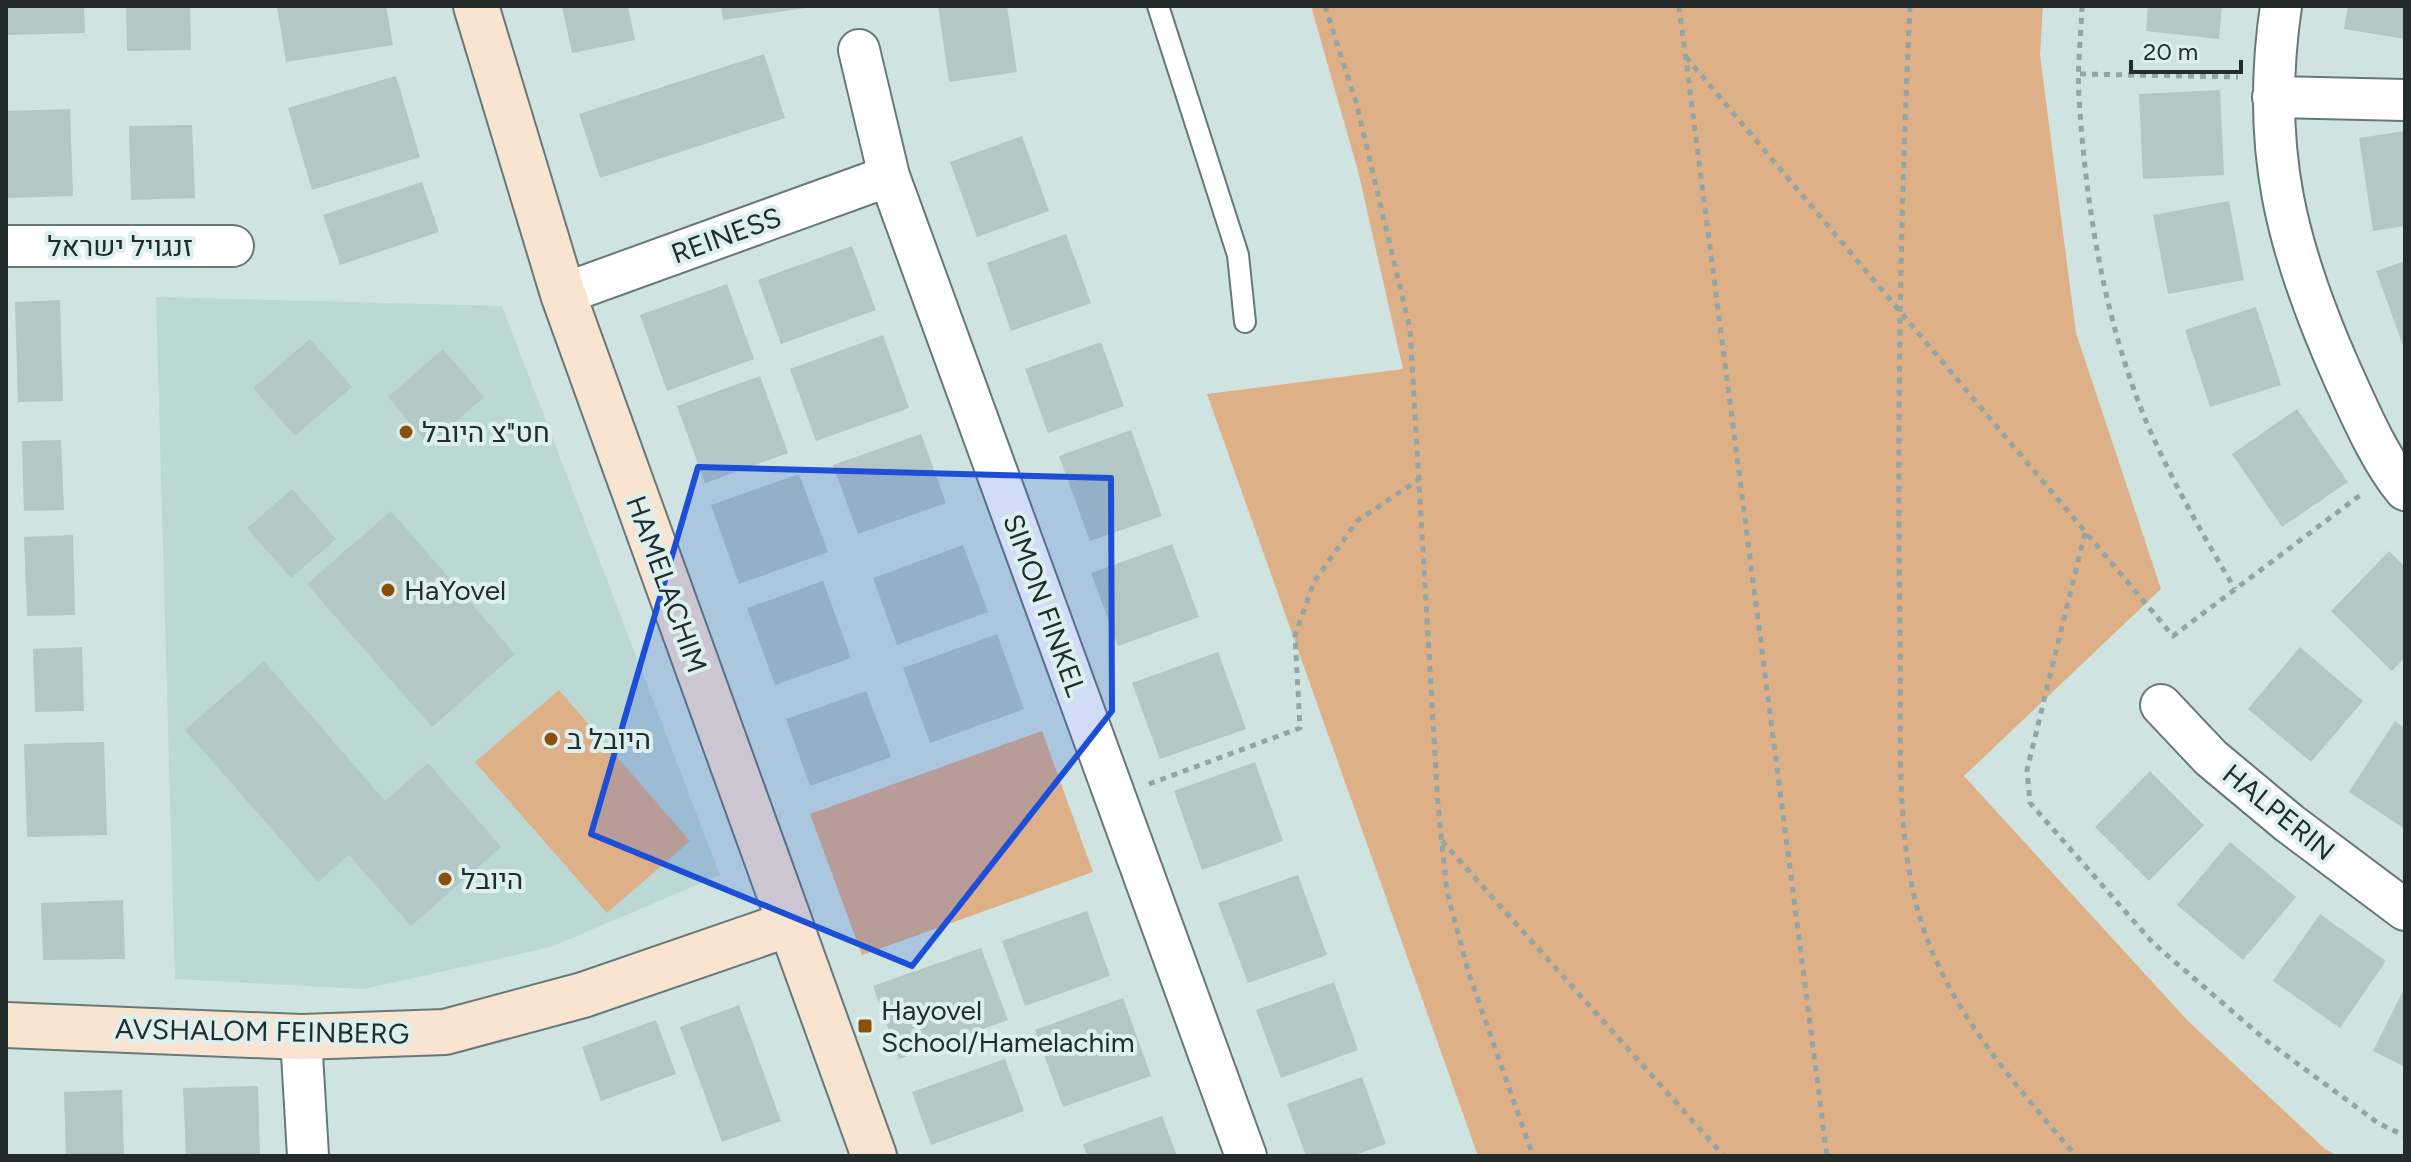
<svg xmlns="http://www.w3.org/2000/svg" width="2411" height="1162" viewBox="0 0 2411 1162" font-family="Figtree,Heebo,sans-serif">
<style>
.built{fill:#bbd8d4}
.green{fill:#deb088}
.building{fill:#b3c7c5}
.lines{fill:none;stroke-linecap:round;stroke-linejoin:round}
.lane-casing{stroke:#677977;stroke-width:24}
.street-casing{stroke:#677977;stroke-width:44}
.secondary-casing{stroke:#677977;stroke-width:48}
.path{stroke:#94a5a3;stroke-width:5;stroke-dasharray:6 6;stroke-linecap:butt}
.lane{stroke:#fff;stroke-width:20}
.street{stroke:#fff;stroke-width:40}
.secondary{stroke:#f8e4d1;stroke-width:44}
.marked{fill:#1d4ed8;fill-opacity:0.2;stroke:#1d4ed8;stroke-width:6;stroke-linejoin:round}
.poi-dot{fill:#8a5009;stroke:#dcf1ef;stroke-width:3}
.labels{text-anchor:middle;dominant-baseline:central;stroke-width:8;stroke-linejoin:round;paint-order:stroke}
.street-label{font-size:28px;fill:#242c2b;stroke:#dcf1ef}
.poi-label{font-size:28px;fill:#242c2b;stroke:#dcf1ef;text-anchor:start}
</style>
<rect width="100%" height="100%" fill="#cfe4e1"/>
<!-- built -->
<path class="built" d="M156,297L502,306L720,875L551,947L364,989L175,979Z"/>
<!-- green -->
<path class="green" d="M1311,6H2043L2040,55L2076,333L2161,589L1964,776L2188,1021L2325,1149L2338,1156H1478L1207,394L1403,369L1358,171Z
M559,690L690,841L607,913L475,762Z
M1042,731L1093,872L862,955L810,814Z"/>
<!-- building -->
<path class="building" d="M6,6H84L85,33L6,35Z
M126,6H190L191,50L127,51Z
M277,6H386L393,45L286,62Z
M562,6H628L635,40L572,53Z
M721,6H805L806,8L723,20Z
M938,6H1007L1017,72L949,82Z
M2148,6H2222L2219,39L2146,31Z
M2348,6H2405V39L2344,29Z
M764,54L785,118L600,178L579,114Z
M396,76L420,157L312,190L288,108Z
M2220,90L2224,175L2143,179L2139,94Z
M70,109L73,196L6,198V111Z
M192,125L195,198L131,200L129,126Z
M2405,131V226L2373,231L2359,138Z
M1022,136L1049,211L977,237L950,162Z
M422,182L439,232L340,265L323,215Z
M2229,201L2244,280L2168,294L2153,215Z
M1066,234L1091,303L1011,331L987,263Z
M852,246L876,310L781,344L758,280Z
M2405,261V351L2376,271Z
M727,284L754,359L667,391L640,315Z
M60,300L63,401L18,402L15,302Z
M2256,307L2281,385L2210,407L2185,330Z
M883,335L909,408L816,441L790,369Z
M310,339L352,387L295,436L253,388Z
M1101,342L1124,406L1048,433L1025,369Z
M443,349L484,397L429,445L388,397Z
M760,376L788,453L705,483L677,406Z
M2297,409L2348,482L2282,527L2232,454Z
M1131,430L1162,516L1090,541L1059,456Z
M921,434L946,503L858,534L833,465Z
M61,440L64,510L24,511L22,441Z
M799,474L828,552L739,584L711,505Z
M292,489L336,539L291,578L247,528Z
M391,511L515,654L432,727L307,584Z
M73,535L75,615L27,616L24,537Z
M1172,544L1199,617L1118,646L1091,573Z
M963,545L988,612L897,645L873,578Z
M2389,551L2405,567V657L2392,671L2331,611Z
M823,581L851,658L775,685L747,608Z
M997,634L1024,709L930,743L903,668Z
M82,647L84,711L35,712L33,649Z
M2300,647L2363,701L2311,762L2248,709Z
M1218,652L1246,729L1160,759L1132,683Z
M264,661L385,801L428,763L501,847L411,926L349,855L318,882L185,730Z
M866,691L891,757L810,786L786,719Z
M2395,721L2405,728V829L2349,792Z
M104,742L107,835L27,837L24,744Z
M1255,762L1283,841L1202,870L1174,791Z
M2150,771L2204,825L2149,881L2095,827Z
M2230,842L2296,897L2243,960L2177,905Z
M1298,875L1327,955L1248,983L1218,903Z
M123,900L125,959L43,960L41,903Z
M1087,911L1110,976L1025,1006L1002,941Z
M2320,914L2386,961L2340,1028L2273,981Z
M981,948L1008,1020L899,1059L873,986Z
M1334,982L1358,1050L1281,1078L1256,1010Z
M2405,987V1067L2373,1051Z
M1123,998L1151,1076L1063,1107L1035,1030Z
M739,1005L781,1121L722,1142L680,1027Z
M656,1020L676,1074L601,1101L582,1047Z
M1005,1059L1024,1111L931,1145L912,1092Z
M1362,1077L1386,1144L1352,1156H1306L1287,1104Z
M258,1086L260,1156H186L183,1088Z
M122,1090L124,1156H66L64,1092Z
M1162,1116L1177,1156H1087L1083,1144Z"/>
<g class="lines">
<defs>
<path id="lane" d="M1158,6L1238,255L1245,322"/>
<path id="street" d="M2281,6C2260,148 2286,249 2344,378C2361,415 2379,458 2405,490
M859,50L889,176L1246,1156
M2273,97L2405,100
M6,246H233
M563,294L889,176
M2161,705L2211,758L2289,823L2405,910
M301,1037L308,1156"/>
<path id="secondary" d="M476,6L563,294L874,1156
M6,1025L301,1037L445,1032L583,995L789,924"/>
</defs>
<!-- lane casing -->
<use href="#lane" class="lane-casing"/>
<!-- street casing -->
<use href="#street" class="street-casing"/>
<!-- secondary casing -->
<use href="#secondary" class="secondary-casing"/>
<!-- path -->
<path class="path" d="M1325,6L1356,102L1410,329L1438,806L1447,892L1469,974L1533,1156
M1679,6L1827,1156
M1910,6C1900,217 1897,422 1900,633C1902,723 1894,829 1919,915C1947,1009 2014,1083 2076,1156
M2082,6C2081,36 2077,67 2079,97C2086,209 2105,325 2149,428C2174,485 2204,537 2235,589
M1686,57L2173,636L2363,493
M2080,74L2238,77
M2085,533L2027,770L2030,803L2153,943L2268,1042L2378,1123L2405,1136
M1149,784L1300,728L1295,635L1314,582L1357,521L1418,480
M1442,841L1724,1156"/>
<!-- lane -->
<use href="#lane" class="lane"/>
<!-- street -->
<use href="#street" class="street"/>
<!-- secondary -->
<use href="#secondary" class="secondary"/>
</g>
<!-- marked area -->
<path class="marked" d="M698,467L1111,478L1112,711L912,966L591,834Z"/>
<!-- markers -->
<g class="poi-dot">
<circle cx="406" cy="432" r="8"/>
<circle cx="388" cy="590" r="8"/>
<circle cx="551" cy="739" r="8"/>
<circle cx="445" cy="879" r="8"/>
<rect x="857" y="1018" width="16" height="16" rx="4"/>
</g>
<g class="labels">
<!-- street labels -->
<g class="street-label">
<text transform="translate(726 235) rotate(-20)">REINESS</text>
<text x="120" y="246">זנגויל ישראל</text>
<text transform="translate(667 584) rotate(70)">HAMELACHIM</text>
<text transform="translate(1045 605) rotate(70)">SIMON FINKEL</text>
<text transform="translate(2279 812) rotate(39)">HALPERIN</text>
<text transform="translate(262 1031) rotate(1)">AVSHALOM FEINBERG</text>
</g>
<!-- poi labels -->
<g class="poi-label">
<text x="422" y="432">חט"צ היובל</text>
<text x="404" y="590">HaYovel</text>
<text x="567" y="739">היובל ב</text>
<text x="461" y="879">היובל</text>
<text x="881" y="1010">Hayovel<tspan x="881" dy="32">School/Hamelachim</tspan></text>
</g>
</g>
<!-- border -->
<rect width="2411" height="1162" fill="none" stroke="#242c2b" stroke-width="16"/>
<!-- scale -->
<path d="M2131 60v12h110v-12" fill="none" stroke="#242c2b" stroke-width="4"/>
<text x="2143" y="60" font-size="24" fill="#242c2b" stroke="#dcf1ef" stroke-width="6" paint-order="stroke">20 m</text>
</svg>
